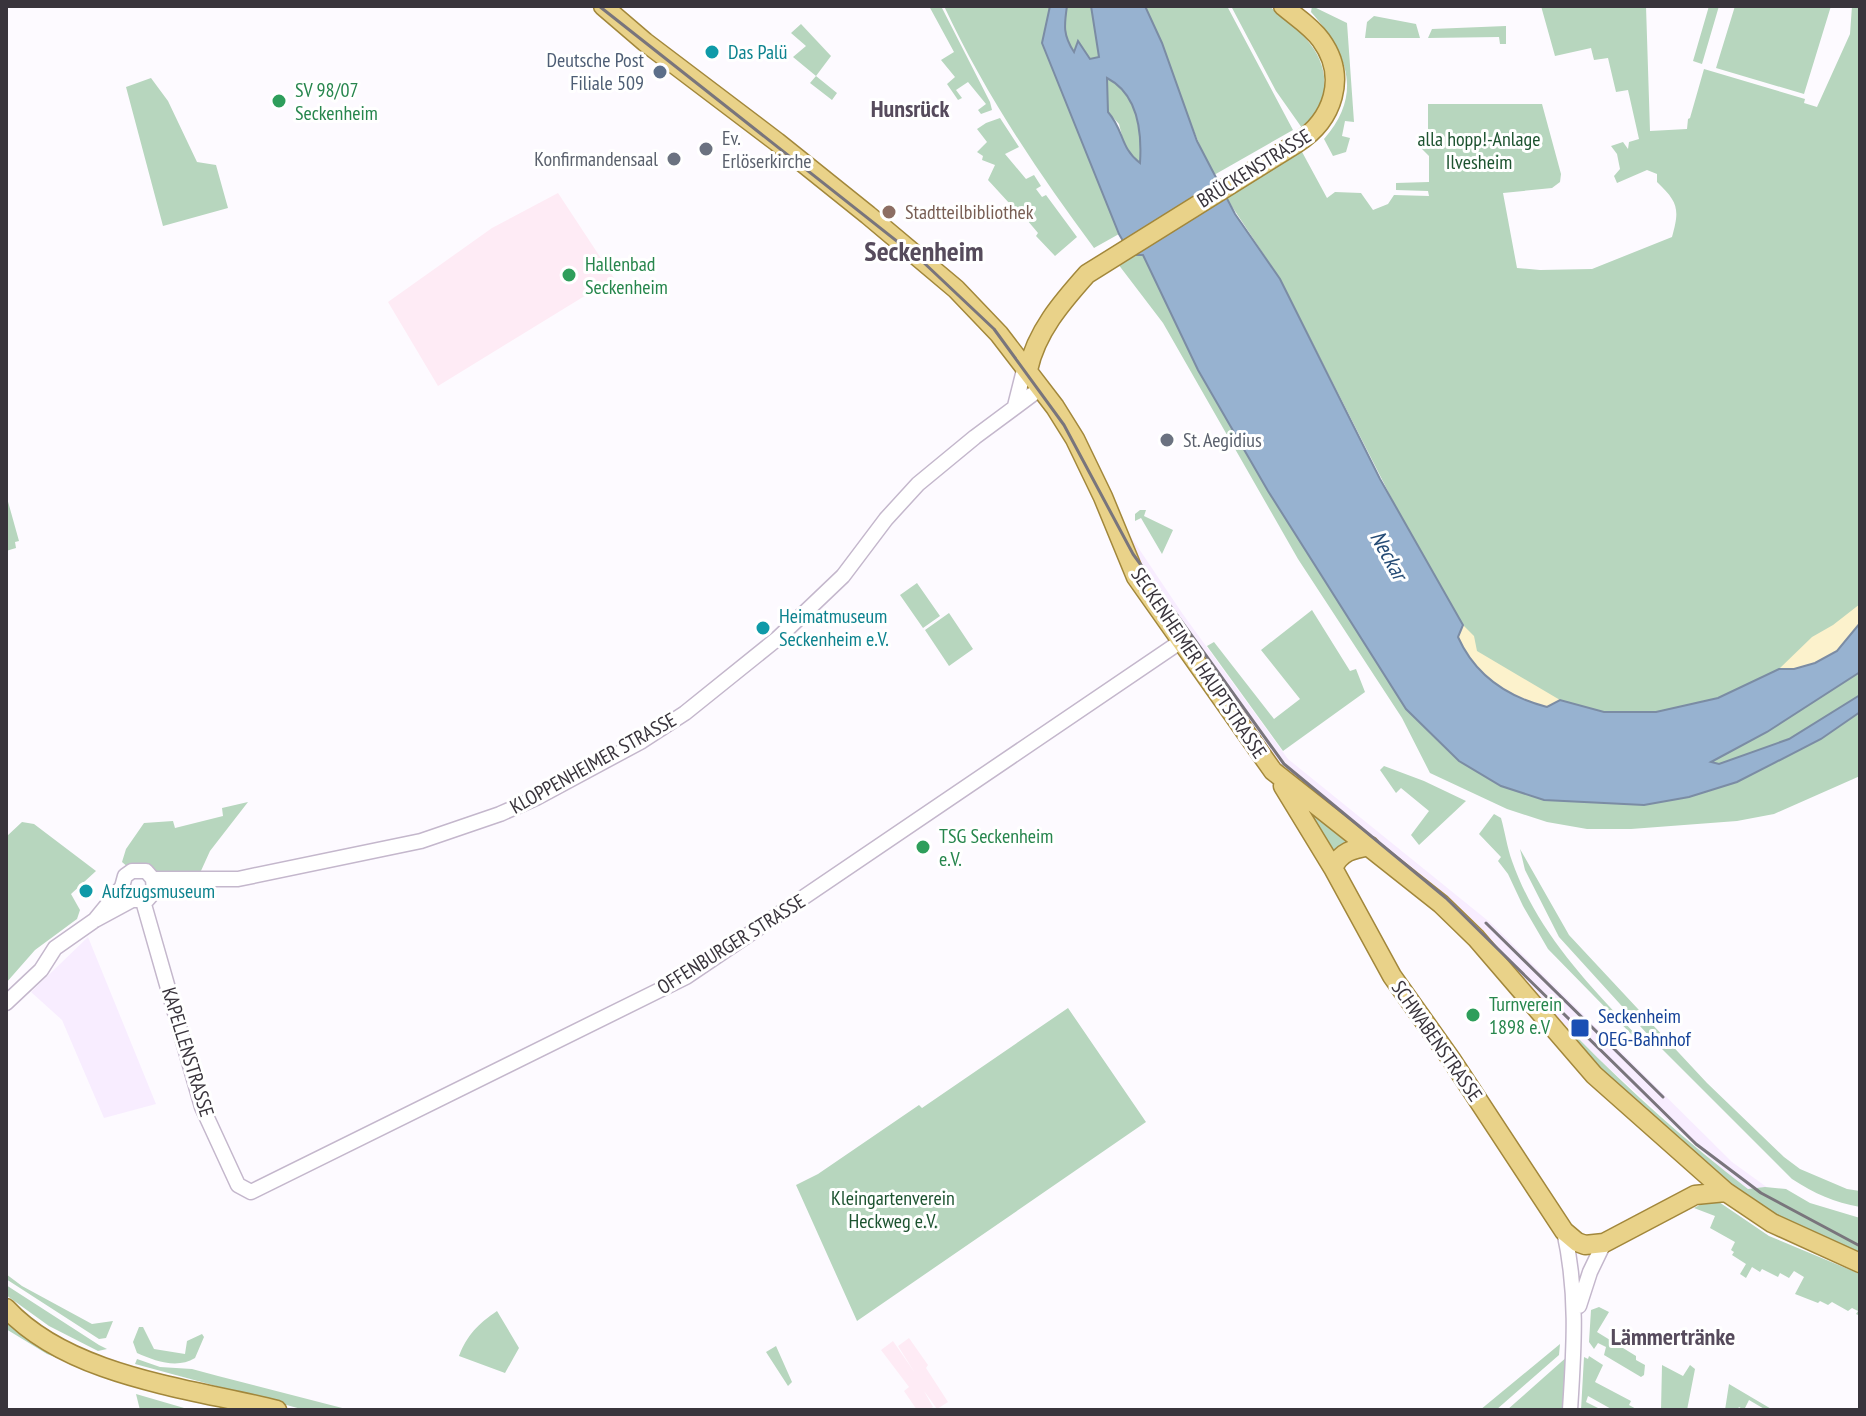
<svg xmlns="http://www.w3.org/2000/svg" width="1866" height="1416" viewBox="0 0 1866 1416" font-family="'PT Sans Narrow',sans-serif">
<style>
.built{fill:#f8edff}
.education{fill:#feebf5}
.green{fill:#b7d6be}
.sand{fill:#fcf2cc}
.water{fill:#97b2d0;stroke:#7b8ca4;stroke-width:2;fill-rule:evenodd}
.lines{fill:none;stroke-linecap:round;stroke-linejoin:round}
.minor-casing{stroke:#c4b7cc;stroke-width:17}
.major-casing{stroke:#a2873b;stroke-width:21}
.minor{stroke:#fff;stroke-width:14}
.major{stroke:#e9d289;stroke-width:18}
.rail{stroke:#79757c;stroke-width:3}
.culture-dot{fill:#0f9aa8;stroke:#fff;stroke-width:3}
.service-dot{fill:#5c6f8a;stroke:#fff;stroke-width:3}
.leisure-dot{fill:#2e9e5b;stroke:#fff;stroke-width:3}
.worship-dot{fill:#6b7280;stroke:#fff;stroke-width:3}
.education-dot{fill:#8d6e63;stroke:#fff;stroke-width:3}
.transit-dot{fill:#1a4fb4;stroke:#fff;stroke-width:3}
.labels{text-anchor:middle;dominant-baseline:central;stroke-width:6;stroke-linejoin:round;paint-order:stroke}
.culture-label{font-size:20px;fill:#0d838f;stroke:#fff;text-anchor:start}
.service-label{font-size:20px;fill:#4e5e75;stroke:#fff;text-anchor:end}
.leisure-label{font-size:20px;fill:#27864d;stroke:#fff;text-anchor:start}
.worship-label{font-size:20px;fill:#5b616d;stroke:#fff;text-anchor:start}
.park-label{font-size:20px;fill:#1d5330;stroke:#fff}
.street-label{font-size:20px;fill:#39343c;stroke:#fff}
.education-label{font-size:20px;fill:#785e54;stroke:#fff;text-anchor:start}
.transit-label{font-size:20px;fill:#164399;stroke:#fff;text-anchor:start}
.water-label{font-size:22px;font-style:italic;fill:#254b75;stroke:#fff}
.quarter-label{font-size:24px;font-weight:bold;fill:#564b5c;stroke:#fff}
.district-label{font-size:28px;font-weight:bold;fill:#564b5c;stroke:#fff}
</style>
<rect width="100%" height="100%" fill="#fdfaff"/>
<!-- built -->
<path class="built" d="M1127,531L1182,613L1288,759L1492,924L1732,1162L1779,1196L1748,1189L1721,1168L1603,1063L1554,1014L1552,1016L1279,766L1139,568Z
M88,937L156,1104L104,1118L62,1020L31,992Z"/>
<!-- education -->
<path class="education" d="M558,193L614,278L438,386L388,302L492,228Z
M909,1338L928,1365L926,1368L948,1402L937,1409L924,1391L933,1407L928,1410H917L904,1391L909,1387L881,1350L893,1341L915,1373L898,1346Z"/>
<!-- green -->
<path class="green" d="M929,6H941L990,102L992,110L981,114L978,110L986,104L968,82L956,90L962,98L958,100L947,84L955,77L941,60L954,52Z
M944,6H1050L1042,43L1119,234L1094,248C1038,173 984,92 944,6Z
M1067,6H1091L1099,57L1090,59L1077,42L1074,53L1063,30Z
M1145,6H1227L1293,130L1214,175C1186,121 1171,61 1145,6Z
M1231,6H1269C1297,29 1329,51 1324,92C1322,107 1315,120 1302,128L1276,91Z
M1312,6L1347,23L1354,122L1345,121L1342,136L1350,138L1346,152L1333,156L1324,139C1364,93 1347,53 1311,12Z
M1541,6H1646L1650,131L1687,129L1688,119L1690,118L1704,69L1805,99L1804,103L1817,107L1850,34L1852,6H1860V776L1774,814L1737,821L1631,829H1587L1547,822L1507,809L1430,773L1402,718L1298,559L1163,323L1118,264L1131,255H1143L1198,370L1268,491L1511,733L1280,279L1225,196L1301,150L1327,198L1335,192L1361,193L1373,210L1388,204L1394,195L1429,196L1428,191L1396,190V183L1429,182V156L1420,147L1428,140V104H1542L1561,174L1560,182L1552,188L1503,193L1517,268L1540,270L1592,269L1672,237C1680,209 1678,202 1657,182V174L1647,170L1617,183L1614,176L1620,169L1617,154L1611,146L1623,142L1628,149L1629,142L1639,139L1628,90L1616,92L1608,58L1594,60L1591,48L1555,56Z
M1709,6H1719L1702,64L1693,61Z
M1735,6H1831L1804,94L1716,68Z
M1374,16L1416,24L1420,38H1365L1367,22Z
M801,24L831,56L816,76L837,93L832,100L810,83L816,76L793,57L806,46L791,33Z
M1506,26V44H1500L1499,37L1428,38L1432,29Z
M151,78L168,101L197,162L216,165L228,208L163,226L126,87Z
M1107,78C1138,94 1142,132 1140,164L1126,152L1119,124L1108,112Z
M1000,118L1019,147L1005,154L1026,179L1034,175L1041,186L1036,189L1042,197L1046,195L1077,237L1055,256L1036,236L1038,233L1022,214L1020,215L988,180L995,165L982,160L983,156L977,152L987,142L977,129L986,123Z
M7,498L19,541L15,542L16,548L6,551Z
M1140,510H1146L1144,516L1173,530L1162,554L1141,518L1135,521V514Z
M917,583L940,616L923,628L900,595Z
M1312,610L1350,671L1356,669L1365,692L1283,751L1207,646L1214,642L1274,719L1300,699L1261,650Z
M949,613L973,649L949,666L925,630Z
M1384,766L1424,781L1466,801L1419,845L1411,835L1429,811L1401,788L1396,793L1380,770Z
M248,802L210,851L200,873C177,873 140,880 122,862L126,849L144,823L173,821L175,828L223,816L222,808Z
M1311,811L1346,838L1349,845L1333,858L1306,814Z
M1494,814L1501,818C1505,832 1507,847 1512,861C1537,932 1588,984 1639,1038L1637,1040L1548,949L1523,906L1508,874L1498,861L1501,857L1479,834Z
M22,822L34,824L96,871L71,894L80,910L77,919L35,950L6,983V837Z
M1520,849L1569,935L1707,1083L1784,1157L1800,1169L1847,1189L1860,1191V1207C1834,1202 1815,1194 1792,1179L1650,1037L1559,937L1525,870Z
M1068,1008L1146,1122L857,1321L796,1185L818,1174L919,1105L922,1108Z
M1577,1037C1630,1091 1688,1143 1748,1189L1765,1187L1786,1189L1810,1203L1860,1218V1254L1771,1214L1726,1186L1570,1043Z
M1709,1200H1716L1769,1236L1860,1274V1316L1856,1314L1858,1311L1852,1308L1848,1311L1832,1302L1828,1305L1820,1301L1818,1303L1795,1294L1804,1277L1794,1271L1789,1278L1780,1273L1778,1277L1762,1269L1760,1272L1752,1267L1746,1278L1740,1274L1746,1264L1732,1255L1734,1252L1731,1250L1735,1242L1710,1228L1715,1216L1694,1208Z
M6,1274L22,1286L92,1324L113,1321L106,1338L99,1339L6,1279Z
M6,1285L99,1345L107,1349L98,1351L49,1326L6,1295Z
M1599,1307L1609,1312L1597,1332L1636,1356V1360L1645,1365L1644,1375L1641,1377L1604,1355L1606,1347L1598,1343L1594,1349L1589,1342L1591,1310Z
M497,1311L519,1348L505,1373L459,1356C467,1335 478,1324 497,1311Z
M6,1315L127,1379L125,1384L47,1354L6,1329Z
M139,1327H143L154,1349L185,1354L187,1341L202,1334L204,1337L195,1358C177,1369 155,1361 137,1353L133,1342Z
M1560,1344L1559,1355L1496,1410H1480Z
M776,1346L792,1382L788,1386L766,1352Z
M1568,1356L1565,1410H1507L1560,1363Z
M1589,1356L1603,1365L1595,1382L1631,1401L1629,1405L1638,1410H1613L1588,1396L1586,1402L1602,1410H1581L1584,1357L1588,1359Z
M137,1359L160,1367L192,1369L218,1376L350,1410H305L135,1364Z
M1662,1365L1683,1376L1690,1365L1695,1369L1687,1410H1661Z
M1729,1384L1773,1410H1766L1749,1400L1744,1410L1739,1407L1737,1410H1725Z
M136,1394L191,1410H140Z"/>
<!-- sand -->
<path class="sand" d="M1860,604V623L1837,651L1815,663L1794,669H1779L1812,637L1833,625Z
M1463,625L1474,636L1477,651L1560,700L1547,707C1508,697 1475,675 1458,637Z"/>
<!-- water -->
<path class="water" d="M1050,6H1067C1064,26 1063,35 1074,52L1078,41L1090,59L1099,57L1091,6H1145L1162,43L1197,141L1235,214L1280,279L1380,479L1463,625L1458,637C1475,675 1508,697 1547,707L1560,700L1604,712H1656L1718,698L1779,669H1794L1815,663L1837,651L1860,623V672L1767,732L1711,762L1719,764L1789,739L1860,695V712L1821,739L1737,782L1689,797L1644,805L1544,800L1501,786L1459,761L1406,709L1268,491L1198,370L1143,255H1131L1119,234L1042,43ZM1107,78C1138,94 1142,132 1140,163C1120,148 1124,130 1108,112Z"/>
<g class="lines">
<defs>
<path id="minor" d="M1015,406L1025,366
M143,901L202,1107L238,1185L251,1192L686,977L1180,642
M95,920L122,887L125,876L132,871H146L153,879H238L421,841L500,814L536,798L642,741L685,713L777,639L843,576L886,519L918,484L975,437L1041,388
M6,1003L41,970L55,948L95,920L132,900H147L154,892L153,879
M1564,1231C1578,1293 1574,1348 1570,1410
M1579,1306L1590,1272L1604,1243"/>
<path id="major" d="M603,6L645,42L777,142L868,215L956,289L999,334L1055,407L1075,439L1103,497L1136,577L1273,771L1441,904L1476,938L1594,1075L1726,1192L1772,1223L1860,1263
M1028,370C1036,332 1062,302 1087,274L1297,143C1333,120 1348,77 1321,40C1311,26 1296,17 1283,6
M1283,786L1333,868L1392,976L1451,1059L1564,1231L1577,1242L1585,1245L1604,1243L1695,1195L1726,1192
M1333,868C1341,851 1353,849 1370,846
M6,1308C70,1377 190,1388 277,1410"/>
</defs>
<!-- minor casing -->
<use href="#minor" class="minor-casing"/>
<!-- major casing -->
<use href="#major" class="major-casing"/>
<!-- minor -->
<use href="#minor" class="minor"/>
<!-- major -->
<use href="#major" class="major"/>
<!-- rail -->
<path class="rail" d="M599,6L922,261L994,329L1064,425L1133,554L1284,764L1446,898L1696,1144L1761,1193L1860,1246
M1486,923L1663,1097"/>
</g>
<!-- markers -->
<g class="culture-dot">
<circle cx="712" cy="52" r="8"/>
<circle cx="763" cy="628" r="8"/>
<circle cx="86" cy="891" r="8"/>
</g>
<circle class="service-dot" cx="660" cy="72" r="8"/>
<g class="leisure-dot">
<circle cx="279" cy="101" r="8"/>
<circle cx="569" cy="275" r="8"/>
<circle cx="923" cy="847" r="8"/>
<circle cx="1473" cy="1015" r="8"/>
</g>
<g class="worship-dot">
<circle cx="706" cy="149" r="8"/>
<circle cx="674" cy="159" r="8"/>
<circle cx="1167" cy="440" r="8"/>
</g>
<circle class="education-dot" cx="889" cy="212" r="8"/>
<rect class="transit-dot" x="1570" y="1018" width="20" height="20" rx="4"/>
<g class="labels">
<!-- culture labels -->
<g class="culture-label">
<text x="728" y="52">Das Palü</text>
<text x="779" y="616">Heimatmuseum<tspan x="779" dy="23">Seckenheim e.V.</tspan></text>
<text x="102" y="891">Aufzugsmuseum</text>
</g>
<!-- service labels -->
<g class="service-label">
<text x="644" y="60">Deutsche Post<tspan x="644" dy="23">Filiale 509</tspan></text>
</g>
<!-- leisure labels -->
<g class="leisure-label">
<text x="295" y="90">SV 98/07<tspan x="295" dy="23">Seckenheim</tspan></text>
<text x="585" y="264">Hallenbad<tspan x="585" dy="23">Seckenheim</tspan></text>
<text x="939" y="836">TSG Seckenheim<tspan x="939" dy="23">e.V.</tspan></text>
<text x="1489" y="1004">Turnverein<tspan x="1489" dy="23">1898 e.V</tspan></text>
</g>
<!-- worship labels -->
<g class="worship-label">
<text x="722" y="138">Ev.<tspan x="722" dy="23">Erlöserkirche</tspan></text>
<text x="658" y="159" text-anchor="end">Konfirmandensaal</text>
<text x="1183" y="440">St. Aegidius</text>
</g>
<!-- park labels -->
<g class="park-label">
<text x="1479" y="139">alla hopp!-Anlage<tspan x="1479" dy="23">Ilvesheim</tspan></text>
<text x="893" y="1198">Kleingartenverein<tspan x="893" dy="23">Heckweg e.V.</tspan></text>
</g>
<!-- street labels -->
<g class="street-label">
<text transform="translate(1254 168) rotate(-32)">BRÜCKENSTRASSE</text>
<text transform="translate(1199 663) rotate(56)">SECKENHEIMER HAUPTSTRASSE</text>
<text transform="translate(593 763) rotate(-29)">KLOPPENHEIMER STRASSE</text>
<text transform="translate(731 944) rotate(-32)">OFFENBURGER STRASSE</text>
<text transform="translate(1437 1041) rotate(55)">SCHWABENSTRASSE</text>
<text transform="translate(188 1052) rotate(73)">KAPELLENSTRASSE</text>
</g>
<!-- education labels -->
<g class="education-label">
<text x="905" y="212">Stadtteilbibliothek</text>
</g>
<!-- transit labels -->
<g class="transit-label">
<text x="1598" y="1016">Seckenheim<tspan x="1598" dy="23">OEG-Bahnhof</tspan></text>
</g>
<!-- water labels -->
<g class="water-label">
<text transform="translate(1389 555) rotate(61)">Neckar</text>
</g>
<!-- quarter labels -->
<g class="quarter-label">
<text x="910" y="108">Hunsrück</text>
<text x="1673" y="1336">Lämmertränke</text>
</g>
<!-- district labels -->
<g class="district-label">
<text x="924" y="250">Seckenheim</text>
</g>
</g>
<!-- border -->
<rect width="1866" height="1416" fill="none" stroke="#39343c" stroke-width="16"/>
</svg>
